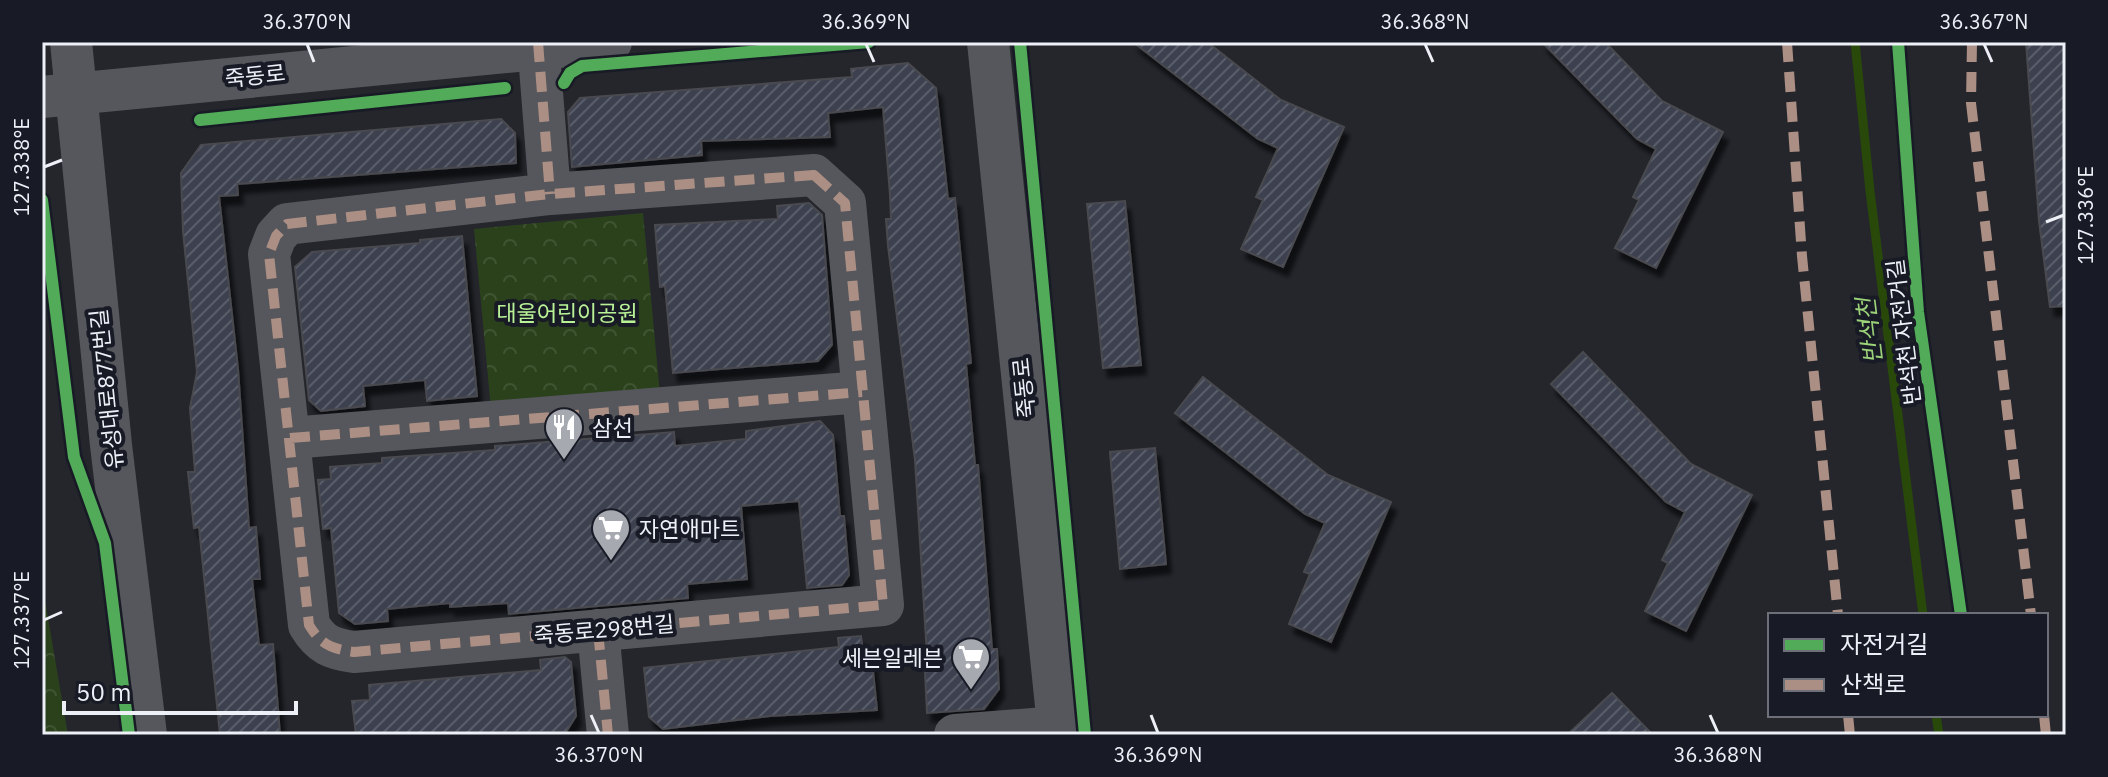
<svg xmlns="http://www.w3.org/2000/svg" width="2108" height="777" viewBox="0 0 2108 777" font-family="'IBM Plex Sans','Noto Sans KR',sans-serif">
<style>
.park{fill:url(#park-crowns)}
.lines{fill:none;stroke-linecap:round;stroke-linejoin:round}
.stream{stroke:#29490b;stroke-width:9}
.building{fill:url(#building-hatch);stroke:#484a4f;stroke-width:2;filter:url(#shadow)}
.minor{stroke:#55575c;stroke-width:42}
.quiet{stroke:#ac8f84;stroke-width:10;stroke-dasharray:20 10;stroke-linecap:butt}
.cycleway-casing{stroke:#181b25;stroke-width:17}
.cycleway{stroke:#51ab58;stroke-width:12}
.ticks{fill:none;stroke:#edf0f7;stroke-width:3}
.labels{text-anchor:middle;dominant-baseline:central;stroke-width:8;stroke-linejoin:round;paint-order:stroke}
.street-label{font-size:22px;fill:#edf0f7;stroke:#181b25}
.park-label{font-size:22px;fill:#b9f196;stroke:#181b25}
.poi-label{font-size:22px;fill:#edf0f7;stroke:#181b25;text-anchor:start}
.water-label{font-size:24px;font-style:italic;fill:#9cd279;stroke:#181b25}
.neatline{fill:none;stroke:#edf0f7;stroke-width:3}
.ticks-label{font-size:20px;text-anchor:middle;fill:#edf0f7}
</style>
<defs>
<pattern id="park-crowns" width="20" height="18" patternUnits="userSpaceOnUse" patternTransform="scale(2)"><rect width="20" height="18" fill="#2b411c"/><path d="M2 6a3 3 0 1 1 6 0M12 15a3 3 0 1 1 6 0" fill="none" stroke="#405432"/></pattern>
<pattern id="building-hatch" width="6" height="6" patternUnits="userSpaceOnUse" patternTransform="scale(2)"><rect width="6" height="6" fill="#3d414f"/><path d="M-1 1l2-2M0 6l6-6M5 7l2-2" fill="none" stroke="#595d69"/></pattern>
<filter id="shadow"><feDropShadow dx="5" dy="9" stdDeviation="2" flood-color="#0009"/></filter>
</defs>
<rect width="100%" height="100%" fill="#24262c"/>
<!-- park -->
<path class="park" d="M643,213L660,394L491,409L474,229Z
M42,583L68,735H42Z"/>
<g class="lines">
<!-- stream -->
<path class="stream" d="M1855,42L1870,191L1923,615
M1936,715L1939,735"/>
</g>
<!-- building -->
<path class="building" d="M1133,42H1207L1281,100L1344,127L1283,267L1241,249L1263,200L1256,197L1278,148L1258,139Z
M1542,42H1605L1662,101L1723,132L1656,268L1615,248L1639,200L1633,197L1656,149L1637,139Z
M2026,42H2066V306L2050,307L2039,221Z
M908,63L936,88L948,199L955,198L971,363L966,364L975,465H978L992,649H997L999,689L984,709L927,713L925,672H928L915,460L888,246L886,219H891L890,195L883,107L828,113L830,137L701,141L702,155L572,167L568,112L580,98L852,77L851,69Z
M501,119L515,133L516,163L237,184L238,195L219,196L238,369L249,528L256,527L260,579H252L259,645L273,644L280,735H220L199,527L194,528L188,472H195L190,408L197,372L183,231L181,173L201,145Z
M1125,201L1141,365L1103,368L1087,204Z
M809,203L822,215L832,345L818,361L673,373L665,286L660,287L655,225L778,219L777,206Z
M462,236L477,396L427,401L425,380L363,386L365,406L321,411L309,400L295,267L312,252L420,243V240Z
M1583,352L1691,464L1752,495L1686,631L1645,611L1668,563L1662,560L1685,512L1666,502L1551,384Z
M1203,377L1328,475L1391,502L1331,642L1289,624L1310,574L1304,572L1325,523L1305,514L1175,413Z
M820,421L833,435L840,516H844L849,575L842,585L807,588L799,501L741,506L747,579L687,584L688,598L509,614L508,603L450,607V603L387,609L388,621L355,624L339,613L331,528L323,529L318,480L331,479L330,467L382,463V458L495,450V446L674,432L675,446L746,439V431Z
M1155,448L1166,564L1120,569L1110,452Z
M861,636L863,652L871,651L877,710L770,716L663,729L649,717L644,668L839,647L838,638Z
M565,657L571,662L576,716L566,732L356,735L352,701L370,700L369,685L541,670L540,660Z
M1612,693L1653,735H1567Z"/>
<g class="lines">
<!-- minor -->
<path class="minor" d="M71,42L111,445L146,735
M538,42L550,194
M988,42L1059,735
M42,97L611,42
M814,175L845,203L883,605L354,652C332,649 321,645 309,625L269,254L276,236L287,224L550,194Z
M290,438L862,392
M598,630L608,735
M955,735L1058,727"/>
<!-- quiet -->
<path class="quiet" d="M538,42L550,194
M1787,42L1802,256L1838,615
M1972,42L1971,103L2031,615
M814,175L845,203L883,605L354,652C332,649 321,645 309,625L269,254L276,236L287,224L550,194Z
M290,438L862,392
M598,630L608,735
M1848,715L1850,735
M2044,715L2046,735"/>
<defs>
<path id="cycleway" d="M1020,42L1085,735
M1898,42L1918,312L1961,615
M564,83L570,73L582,66L869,42
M200,120L505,88
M42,200L74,457L105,543L129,735"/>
</defs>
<!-- cycleway casing -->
<use href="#cycleway" class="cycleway-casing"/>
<!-- cycleway -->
<use href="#cycleway" class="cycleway"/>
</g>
<!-- ticks -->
<path class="ticks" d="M307,44L314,62M866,44L874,62M1425,44L1433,62M1984,44L1992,62M44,167L62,160M2046,222L2064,215M44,620L62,612M591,715L599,733M1151,715L1158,733M1710,715L1718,733"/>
<!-- icons -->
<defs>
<symbol id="restaurant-pin" viewBox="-11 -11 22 30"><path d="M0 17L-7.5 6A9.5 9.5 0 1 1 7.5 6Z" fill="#a7a9b0" stroke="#181b25"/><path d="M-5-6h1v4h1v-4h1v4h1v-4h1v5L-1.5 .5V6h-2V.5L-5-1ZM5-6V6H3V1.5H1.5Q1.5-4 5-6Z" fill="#fff"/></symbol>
<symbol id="supermarket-pin" viewBox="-11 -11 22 30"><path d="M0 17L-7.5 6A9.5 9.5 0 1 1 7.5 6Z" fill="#a7a9b0" stroke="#181b25"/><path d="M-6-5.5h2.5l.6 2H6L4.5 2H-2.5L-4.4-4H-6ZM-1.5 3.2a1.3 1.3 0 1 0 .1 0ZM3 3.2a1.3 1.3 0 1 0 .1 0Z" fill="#fff"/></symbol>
</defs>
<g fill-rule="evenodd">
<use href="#restaurant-pin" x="542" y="405" width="44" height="60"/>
<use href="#supermarket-pin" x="589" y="506" width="44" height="60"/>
<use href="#supermarket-pin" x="949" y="635" width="44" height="60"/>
</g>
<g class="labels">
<!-- street labels -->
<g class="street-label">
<text transform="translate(255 75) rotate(-6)">죽동로</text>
<text transform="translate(1903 332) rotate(-97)">반석천 자전거길</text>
<text transform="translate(1023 388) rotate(-96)">죽동로</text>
<text transform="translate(106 389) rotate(-96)">유성대로877번길</text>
<text transform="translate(604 629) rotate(-5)">죽동로298번길</text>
</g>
<!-- park labels -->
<g class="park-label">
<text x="567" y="312">대울어린이공원</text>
</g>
<!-- poi labels -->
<g class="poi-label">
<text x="592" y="427">삼선</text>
<text x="639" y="528">자연애마트</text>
<text x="943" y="657" text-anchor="end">세븐일레븐</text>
</g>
<!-- water labels -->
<g class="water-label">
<text transform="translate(1869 331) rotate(-97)">반석천</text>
</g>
</g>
<!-- border -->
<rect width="2108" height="777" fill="none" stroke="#181b25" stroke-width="88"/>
<!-- legend -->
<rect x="1768" y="613" width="280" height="104" fill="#181b25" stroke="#6d7079" stroke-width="2"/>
<rect x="1784" y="639" width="40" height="12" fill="#51ab58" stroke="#6d7079" stroke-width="2"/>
<text x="1840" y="653" font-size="24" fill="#edf0f7">자전거길</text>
<rect x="1784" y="679" width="40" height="12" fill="#ac8f84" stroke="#6d7079" stroke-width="2"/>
<text x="1840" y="693" font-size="24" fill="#edf0f7">산책로</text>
<!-- scale -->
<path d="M64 701v12h232v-12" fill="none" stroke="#edf0f7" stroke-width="4"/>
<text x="76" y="701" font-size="24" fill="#edf0f7" stroke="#181b25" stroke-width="6" paint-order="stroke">50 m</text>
<rect x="44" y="44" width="2020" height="689" class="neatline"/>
<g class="ticks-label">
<text x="307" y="29">36.370°N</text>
<text x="866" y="29">36.369°N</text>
<text x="1425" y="29">36.368°N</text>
<text x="1984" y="29">36.367°N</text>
<text transform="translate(22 167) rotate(-90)" y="7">127.338°E</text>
<text transform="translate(2086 215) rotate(-90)" y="7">127.336°E</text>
<text transform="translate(22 620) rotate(-90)" y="7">127.337°E</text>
<text x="599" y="762">36.370°N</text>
<text x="1158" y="762">36.369°N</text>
<text x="1718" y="762">36.368°N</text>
</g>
</svg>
